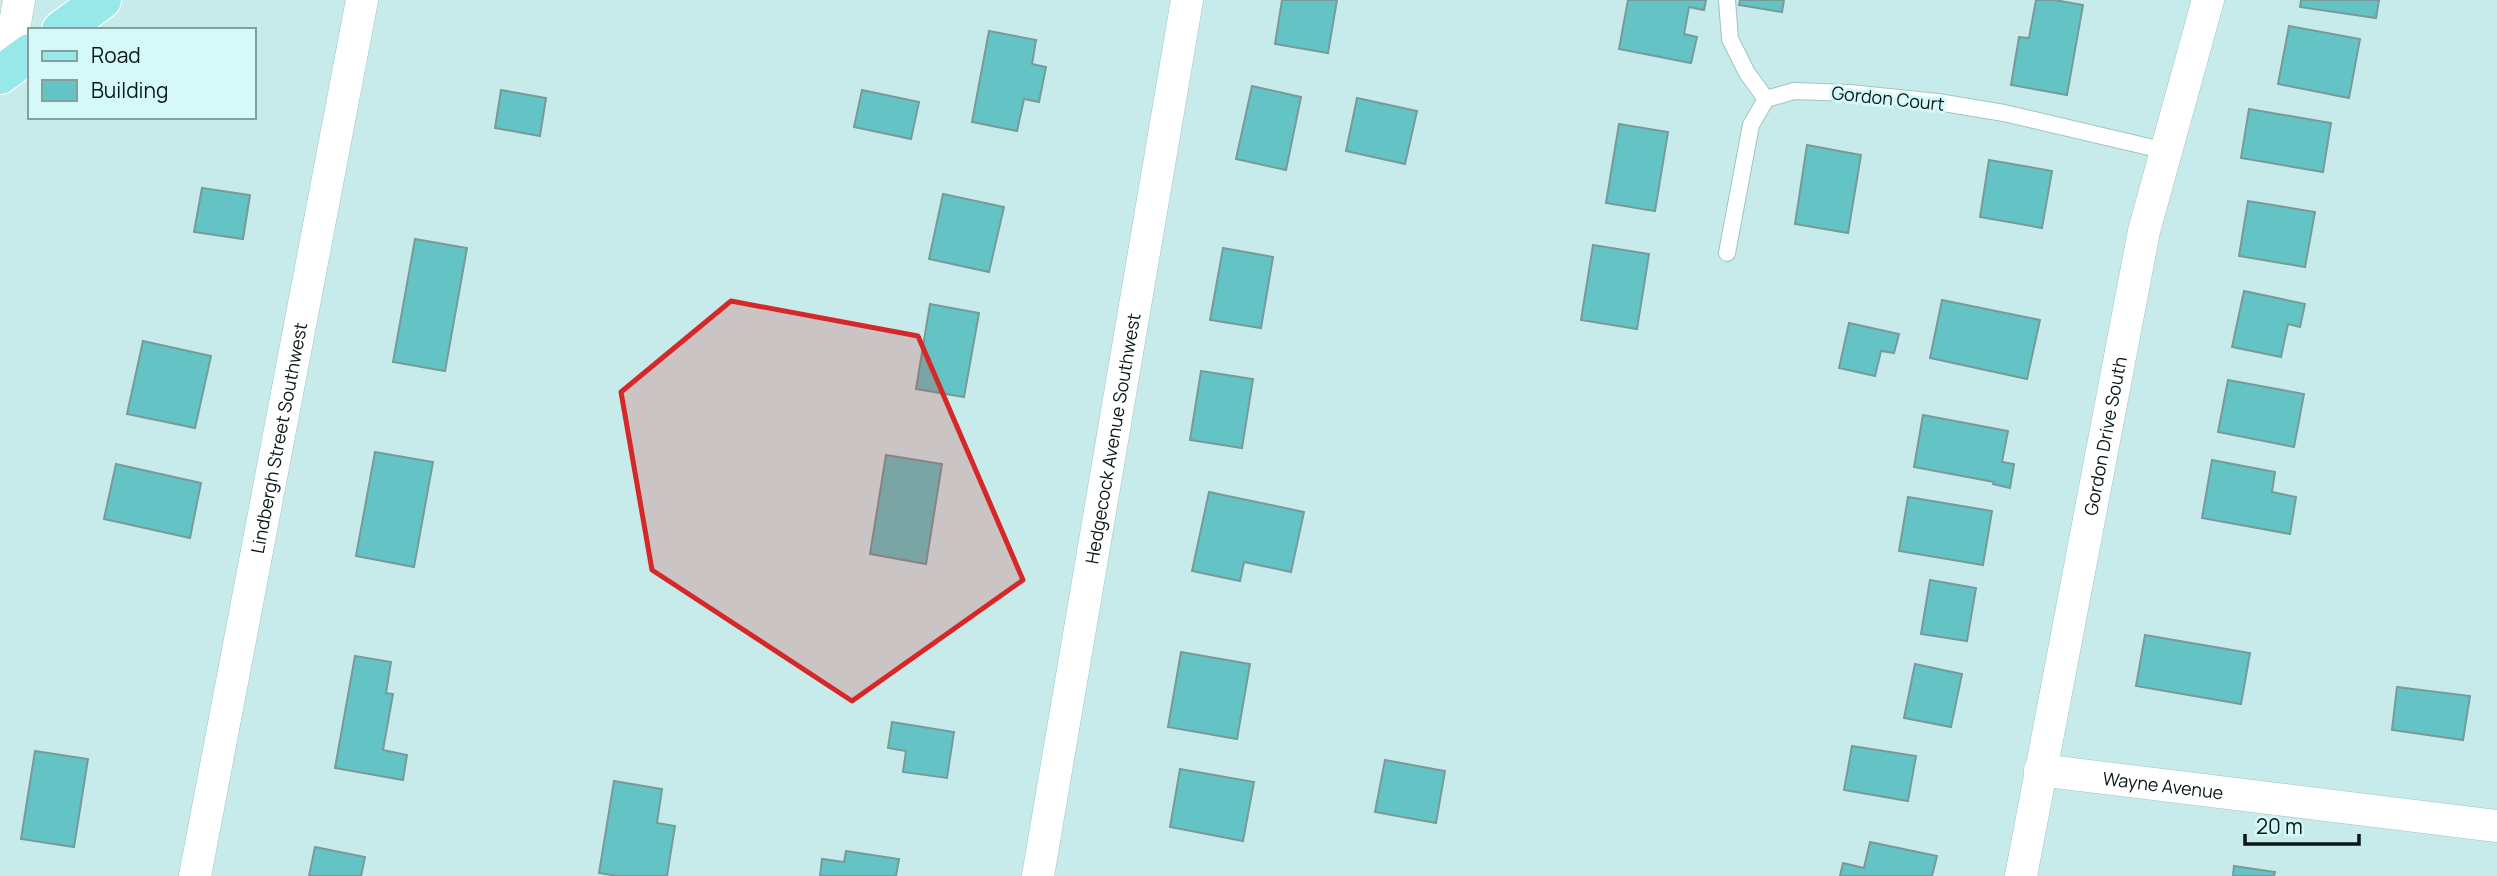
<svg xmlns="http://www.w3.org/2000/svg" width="2497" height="876" viewBox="0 0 2497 876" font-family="Manrope,sans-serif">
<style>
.building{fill:#64c3c4;stroke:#779a9a;stroke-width:2}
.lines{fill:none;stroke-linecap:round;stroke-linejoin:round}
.lane-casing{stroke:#a0c4c4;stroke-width:18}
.street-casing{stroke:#a0c4c4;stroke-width:33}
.primary-casing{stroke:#fff;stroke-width:40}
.lane{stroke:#fff;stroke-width:16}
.street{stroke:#fff;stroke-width:32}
.primary{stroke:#98e8e9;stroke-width:38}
.marked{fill:#d62828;fill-opacity:0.2;stroke:#d62828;stroke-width:5;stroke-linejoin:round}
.labels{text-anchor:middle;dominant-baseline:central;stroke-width:6;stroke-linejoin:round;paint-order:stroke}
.street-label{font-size:18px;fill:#0a1717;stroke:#d4f9f8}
</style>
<rect width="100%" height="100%" fill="#c7ebeb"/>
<!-- building -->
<path class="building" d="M1282,0H1337L1328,53L1275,44Z
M1628,0H1706L1704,10L1689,7L1684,34L1697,37L1691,63L1619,49Z
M1740,0H1784L1782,12L1739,5Z
M2036,0H2055L2083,5L2067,95L2011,85L2019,37L2029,38Z
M2301,0H2379L2376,18L2300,7Z
M2289,26L2360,39L2349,98L2278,84Z
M989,31L1036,40L1032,64L1046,67L1039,102L1024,99L1017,131L972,122Z
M1252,86L1301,97L1286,170L1236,159Z
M501,90L546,98L540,136L495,128Z
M862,90L919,102L911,139L854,127Z
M1357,98L1417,111L1405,164L1346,151Z
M2249,109L2331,123L2323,172L2241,158Z
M1619,124L1668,132L1655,211L1606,203Z
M1807,145L1861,155L1848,233L1795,224Z
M1989,160L2052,171L2042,228L1980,217Z
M202,188L250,195L243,239L194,232Z
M943,194L1004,207L989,272L929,259Z
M2248,201L2315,212L2305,267L2239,256Z
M415,239L467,248L445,371L393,362Z
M1593,245L1649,254L1637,329L1581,320Z
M1223,248L1273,257L1261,328L1210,320Z
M2244,291L2305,304L2300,327L2288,324L2281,357L2232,347Z
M1942,300L2040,320L2027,379L1930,358Z
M930,304L979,313L964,397L916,389Z
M1849,323L1899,334L1894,353L1881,351L1875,376L1839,368Z
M143,341L211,356L195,428L127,414Z
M1201,371L1253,379L1242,448L1190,440Z
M2228,380L2304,394L2294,447L2218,432Z
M1923,415L2008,431L2002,462L2014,464L2010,488L1993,484L1994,482L1914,467Z
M375,452L433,462L414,567L356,556Z
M886,455L942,464L926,564L870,554Z
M2212,460L2275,472L2272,492L2296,497L2290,534L2202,518Z
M116,464L201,483L190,538L104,519Z
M1209,492L1304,512L1291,572L1244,562L1240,581L1192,571Z
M1908,497L1992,511L1983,565L1899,551Z
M1930,580L1976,588L1967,641L1921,634Z
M2145,635L2250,653L2241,704L2136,686Z
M1181,652L1250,664L1237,739L1168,727Z
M355,656L391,662L386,693L393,694L383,750L407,755L403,780L335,768Z
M1915,664L1962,674L1951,727L1904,718Z
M2397,687L2470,696L2463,740L2392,730Z
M892,722L954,732L947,778L903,772L906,751L888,748Z
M1852,746L1916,756L1908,801L1844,790Z
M35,751L88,759L74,847L21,839Z
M1385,760L1445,771L1436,823L1375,812Z
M1180,769L1254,782L1243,841L1170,827Z
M614,781L662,789L657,823L675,826L667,876H617L599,873Z
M1870,842L1937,856L1932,876H1840L1843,863L1864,868Z
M315,847L365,857L361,876H309Z
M846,851L899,859L896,876H820L822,859L844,862Z
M2234,866L2275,872L2274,876H2233Z"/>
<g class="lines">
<defs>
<path id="lane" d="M1727,0L1730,39L1747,73L1766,99
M1727,253L1751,125L1766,99L1794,91L1850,93L1938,102L2004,113L2166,151"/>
<g id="street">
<path d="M7,70L19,0"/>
<path id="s1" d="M2040,770L2497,826"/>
<path id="s2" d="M195,876L362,0"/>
<path id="s3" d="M1038,876L1187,0"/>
<path id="s4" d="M2021,876L2144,231L2208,0"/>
</g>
<path id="primary" d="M61,30L102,0
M0,75L30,53"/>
</defs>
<!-- lane casing -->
<use href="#lane" class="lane-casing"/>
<!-- street casing -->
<use href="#street" class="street-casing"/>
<!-- primary casing -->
<use href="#primary" class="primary-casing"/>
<!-- lane -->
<use href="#lane" class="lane"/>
<!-- street -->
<use href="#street" class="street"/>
<!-- primary -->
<use href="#primary" class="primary"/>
</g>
<!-- marked area -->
<path class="marked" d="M731,301L918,336L1023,580L852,701L652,570L621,392Z"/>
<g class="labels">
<!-- street labels -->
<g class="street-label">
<text transform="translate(1888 98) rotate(6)">Gordon Court</text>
<text stroke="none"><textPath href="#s4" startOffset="448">Gordon Drive South</textPath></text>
<text stroke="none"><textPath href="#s2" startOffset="446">Lindbergh Street Southwest</textPath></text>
<text stroke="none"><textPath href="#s3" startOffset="444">Hedgecock Avenue Southwest</textPath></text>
<text stroke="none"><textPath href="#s1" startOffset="124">Wayne Avenue</textPath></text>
</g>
</g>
<!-- legend -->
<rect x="28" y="28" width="228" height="91" fill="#d4f9f8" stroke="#839f9e" stroke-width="2"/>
<rect x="42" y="51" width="35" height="10" fill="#98e8e9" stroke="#839f9e" stroke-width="2"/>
<text x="91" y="63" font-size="21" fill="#0a1717">Road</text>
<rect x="42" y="80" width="35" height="21" fill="#64c3c4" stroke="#839f9e" stroke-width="2"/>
<text x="91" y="98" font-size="21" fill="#0a1717">Building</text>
<!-- scale -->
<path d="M2245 834v10h114v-10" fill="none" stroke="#0a1717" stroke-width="3.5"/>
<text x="2256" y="834" font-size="21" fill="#0a1717" stroke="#d4f9f8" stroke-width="5" paint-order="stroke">20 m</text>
</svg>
